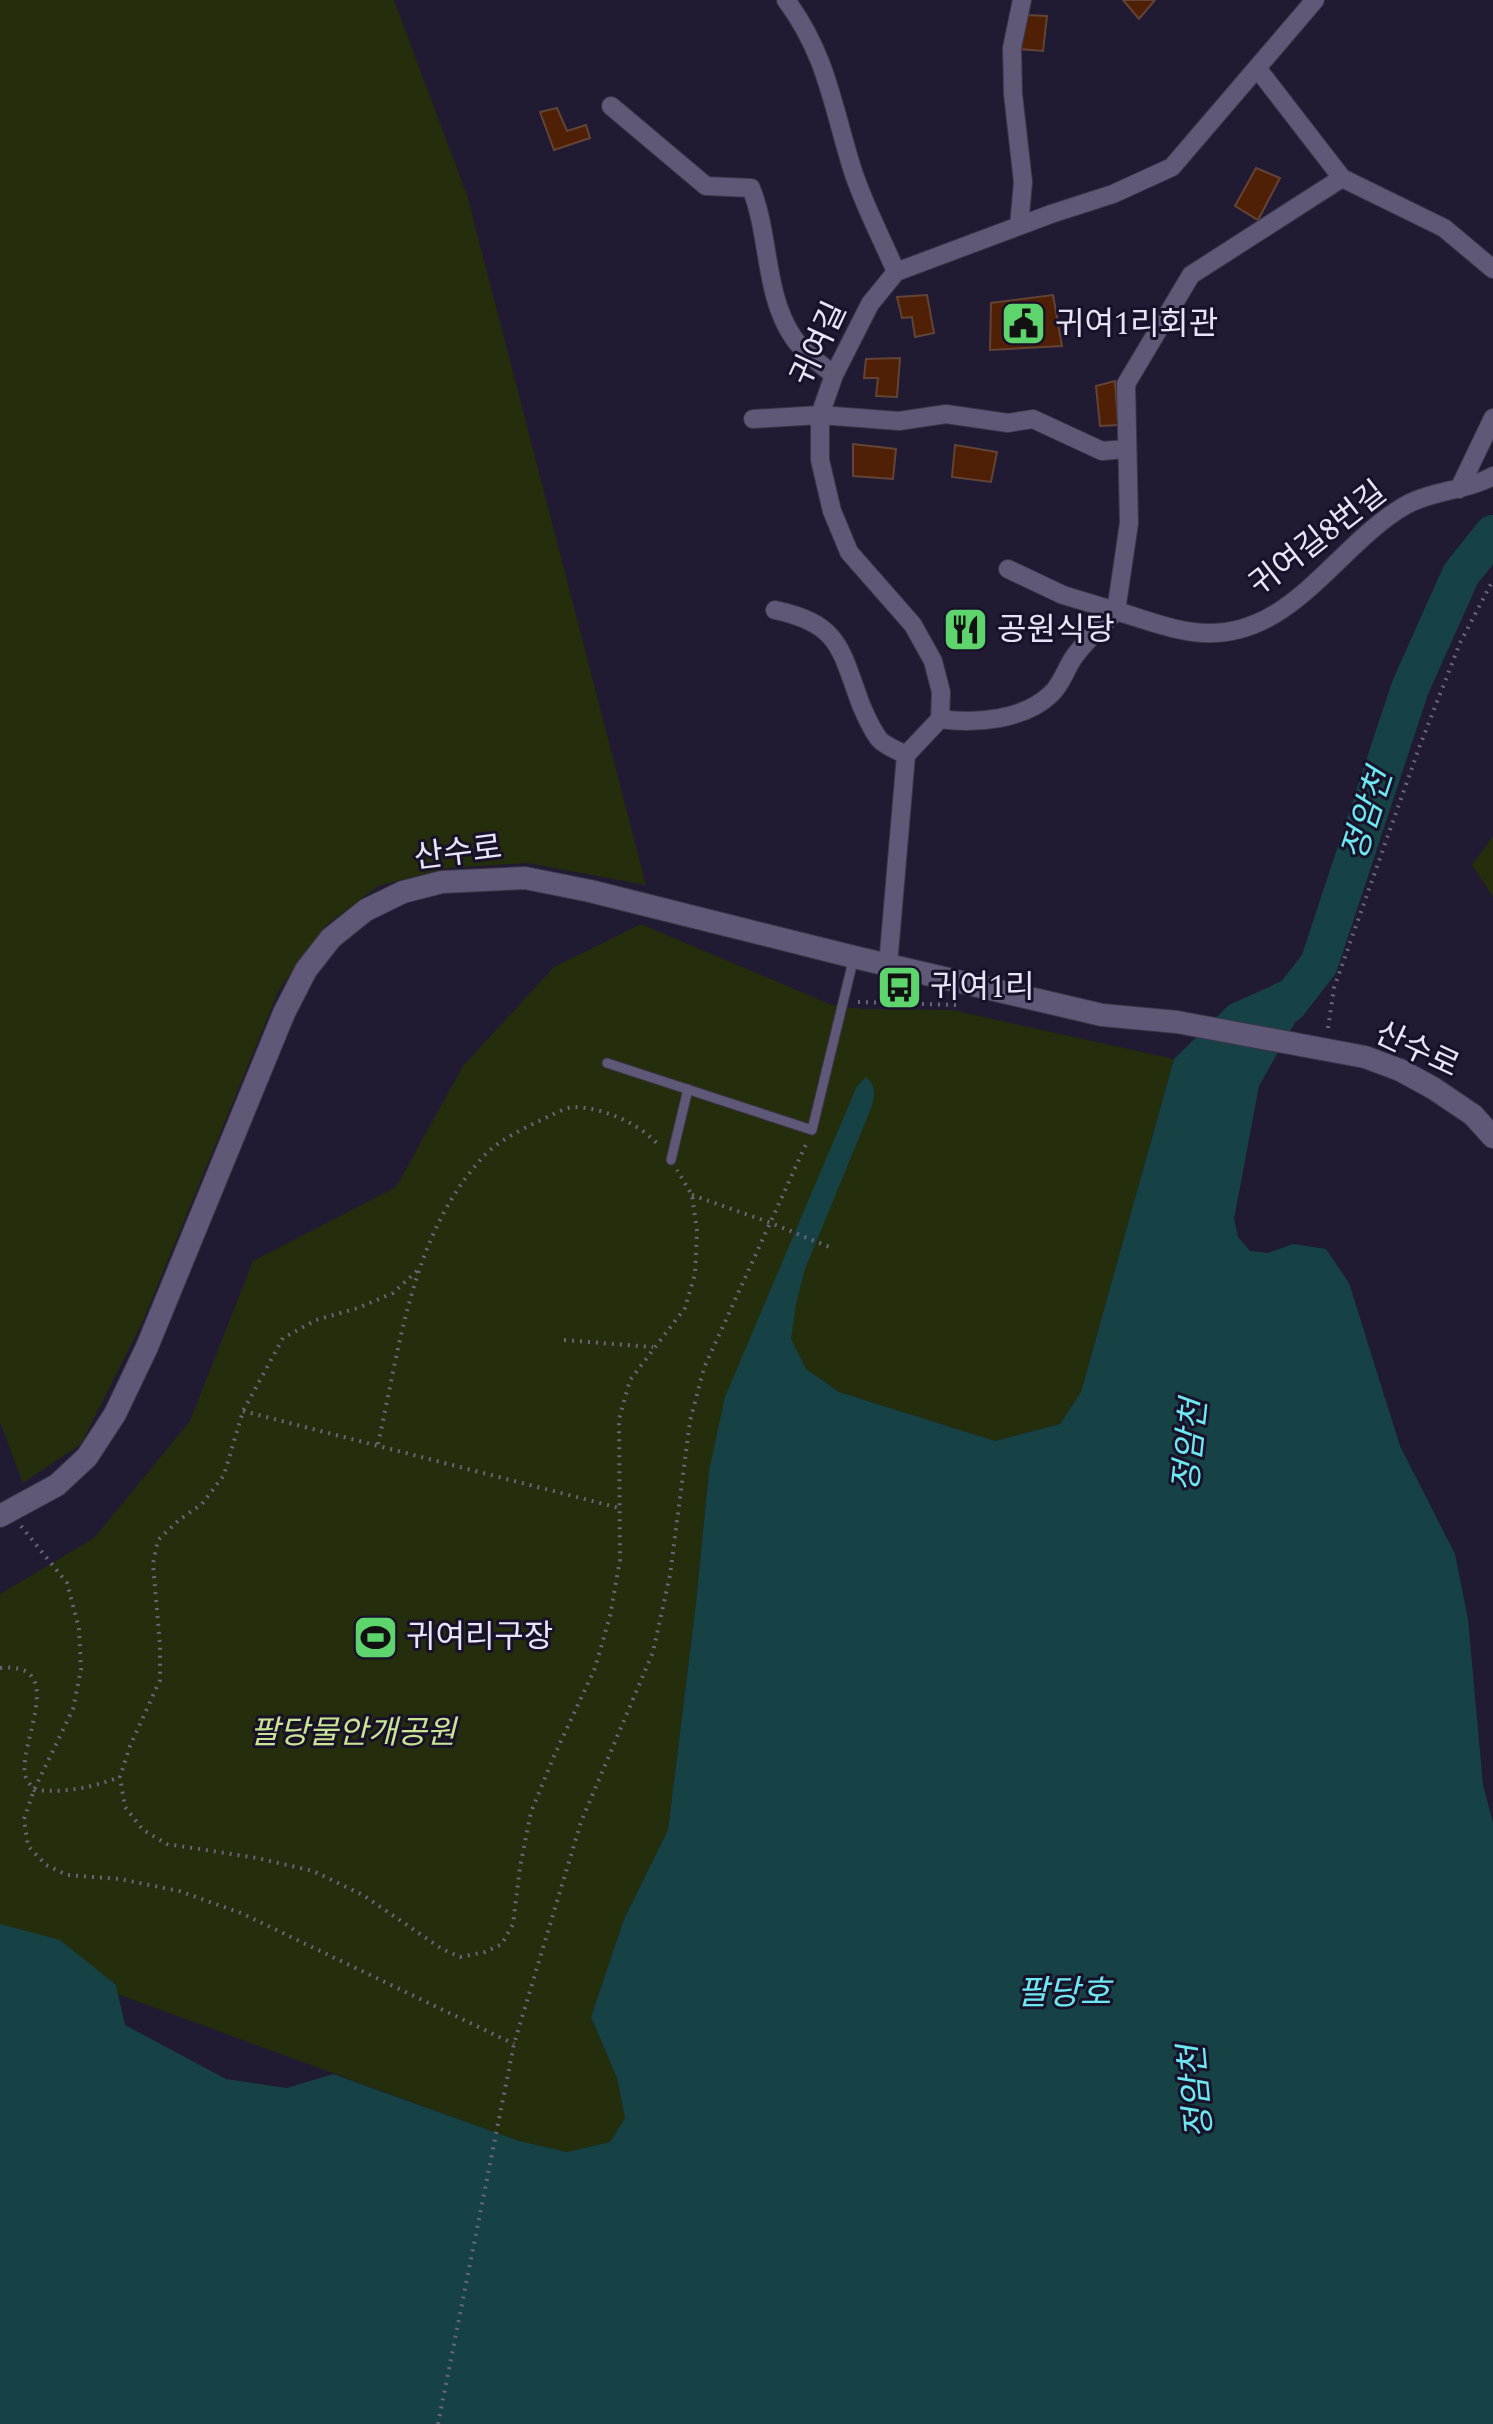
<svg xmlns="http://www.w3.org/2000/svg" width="1493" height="2424" viewBox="0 0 1493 2424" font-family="Spectral,'Noto Sans KR',serif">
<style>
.green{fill:#242e0c}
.water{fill:#164245}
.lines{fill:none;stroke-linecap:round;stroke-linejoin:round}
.river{stroke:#164245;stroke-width:38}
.building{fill:#4f2006;stroke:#624436;stroke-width:2}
.service-casing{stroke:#3c364a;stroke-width:11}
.minor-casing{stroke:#3c364a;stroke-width:20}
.secondary-casing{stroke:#3c364a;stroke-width:24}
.path{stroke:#6a647a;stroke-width:4;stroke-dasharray:2 6;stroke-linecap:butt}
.service{stroke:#5f5876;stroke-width:9}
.minor{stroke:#5f5876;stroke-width:18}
.secondary{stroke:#5f5876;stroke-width:22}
.labels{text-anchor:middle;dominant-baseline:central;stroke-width:6;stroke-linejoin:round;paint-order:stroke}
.poi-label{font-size:32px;fill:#e8e4f6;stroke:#181129;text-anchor:start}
.street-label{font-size:32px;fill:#e8e4f6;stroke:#181129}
.park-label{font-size:32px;font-style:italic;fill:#c9e593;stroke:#181129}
.water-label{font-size:34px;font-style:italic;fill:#6de8f0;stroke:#181129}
</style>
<rect width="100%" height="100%" fill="#211a33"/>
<!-- green -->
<path class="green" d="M0,0H394L467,195L646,885L527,863L448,868L378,886L325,926L279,990L142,1323L81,1444L23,1483L0,1422Z
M1493,836V897L1472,865Z
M641,924L832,1005L861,1009L952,1010L1174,1059L1081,1392L1060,1424L995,1441L839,1392L806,1369L709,1471L696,1603L668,1830L624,1919L591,2017L617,2078L625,2118L610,2142L567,2152L518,2141L0,1951V1594L94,1538L190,1421L253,1261L396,1187L463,1066L554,967Z"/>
<!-- water -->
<path class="water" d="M1319,964L1301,1012L1259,1086L1234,1219L1238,1237L1250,1251L1268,1253L1293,1244L1326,1249L1349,1283L1400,1446L1455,1554L1468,1619L1483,1785L1493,1823V2424H0V1924L60,1940L116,1985L125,2025L226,2079L287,2088L333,2074L519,2141L567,2152L610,2142L625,2118L617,2078L591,2017L624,1919L668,1830L696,1603L709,1471L725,1397L857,1086L866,1077C876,1086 875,1093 872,1106L805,1269L796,1304L791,1339L806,1369L839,1392L995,1441L1060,1424L1081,1392L1174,1059L1229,1005Z"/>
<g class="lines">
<!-- river -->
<path class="river" d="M1288,1004L1319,964L1410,688L1461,574L1493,534"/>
</g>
<!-- building -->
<path class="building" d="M1123,0H1155L1139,19Z
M1024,15L1047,16L1043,51L1020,49Z
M557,108L567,131L586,125L590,138L554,150L540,112Z
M1256,168L1280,178L1258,220L1235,206Z
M927,295L934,333L915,337L912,317L902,318L897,297Z
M1053,295L1062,346L990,350L991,303Z
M900,358L897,397L876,396L878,378H864L866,359Z
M1115,381L1118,425L1100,426L1096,386Z
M853,444L896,449L893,479L853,476Z
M955,445L997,452L991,482L952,477Z"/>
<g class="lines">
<defs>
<path id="service" d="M607,1063L812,1130L854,957
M671,1160L688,1089"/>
<path id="minor" d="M786,0C826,54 832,103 851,165C862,202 881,236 896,272
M1257,68L1342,178L1444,228L1493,269
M611,106L706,186L751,188C770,235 764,294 793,337C803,352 819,363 834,375
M1019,226L1023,182L1013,94L1012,48L1022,0
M753,419L820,415L899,421L946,414L1008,423L1033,419L1102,451L1125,449
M1459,489L1493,418
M1008,569L1063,595L1116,611L1129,523L1126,384L1191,275L1342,178
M775,610C840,624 840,648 861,705C866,716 871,729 879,739C885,746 897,750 906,755
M940,719C976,724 1024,720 1051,694C1062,684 1066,668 1074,657C1086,640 1102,626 1116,611C1141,618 1167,629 1193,632C1289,645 1334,546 1406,505C1433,490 1466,491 1493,476
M888,965L906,755L940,719L941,692L933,661L913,625L849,552L832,511L820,460V415L834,375L870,304L896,272L1051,214L1113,194L1172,167L1315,0"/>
<path id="secondary" d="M0,1516L57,1485L87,1457L115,1414L147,1347L284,1013L306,970L331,938L366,910L403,892L442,882L525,878L590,891L854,957L1102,1015L1177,1022L1365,1057L1400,1070L1433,1088L1473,1115L1493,1137"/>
</defs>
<!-- service casing -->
<use href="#service" class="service-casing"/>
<!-- minor casing -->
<use href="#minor" class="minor-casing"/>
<!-- secondary casing -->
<use href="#secondary" class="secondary-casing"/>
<!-- path -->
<path class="path" d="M858,1002L957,1005
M1328,1028L1334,988L1419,748L1460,643L1493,580
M692,1195L771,1223L834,1249
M417,1271L393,1293L358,1308L316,1320L283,1338L243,1411L224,1475L202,1504L179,1520L158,1540L153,1564L160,1645V1680L130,1746L120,1777L125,1807L143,1830L167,1844L257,1858L313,1871L363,1895L442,1949L460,1957L485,1952L502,1944L513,1924L520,1867L531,1812L554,1756L595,1668L610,1616L620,1560L619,1419L630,1380L685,1308L695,1274L697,1231L692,1195L677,1170
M564,1340L653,1347
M243,1411L619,1508
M378,1444C400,1346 412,1233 484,1156C498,1140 532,1124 552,1115C558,1112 567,1107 574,1107C605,1108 641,1124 660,1147
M21,1526L67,1583L79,1628L81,1669L73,1709L34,1790L24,1819L28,1846L46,1865L67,1875L120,1879L179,1891L241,1913L514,2044
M0,1668C69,1661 19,1742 25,1774C26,1780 31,1785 34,1790C66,1793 90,1788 120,1777
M438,2424L514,2044L581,1822L653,1652L670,1575L690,1421L704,1368L807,1142"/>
<!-- service -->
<use href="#service" class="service"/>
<!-- minor -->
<use href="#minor" class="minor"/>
<!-- secondary -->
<use href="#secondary" class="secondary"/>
</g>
<!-- icons -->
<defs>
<symbol id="civic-square" viewBox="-11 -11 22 22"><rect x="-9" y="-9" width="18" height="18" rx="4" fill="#5ed56c" stroke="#181129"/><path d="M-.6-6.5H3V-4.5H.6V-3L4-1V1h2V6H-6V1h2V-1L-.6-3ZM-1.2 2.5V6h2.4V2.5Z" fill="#111"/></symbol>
<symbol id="restaurant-square" viewBox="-11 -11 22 22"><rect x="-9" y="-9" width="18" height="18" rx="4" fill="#5ed56c" stroke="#181129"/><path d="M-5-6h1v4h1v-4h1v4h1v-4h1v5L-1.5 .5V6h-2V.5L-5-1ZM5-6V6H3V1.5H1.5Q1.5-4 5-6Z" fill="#111"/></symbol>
<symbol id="bus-square" viewBox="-11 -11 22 22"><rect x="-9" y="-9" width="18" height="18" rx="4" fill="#5ed56c" stroke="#181129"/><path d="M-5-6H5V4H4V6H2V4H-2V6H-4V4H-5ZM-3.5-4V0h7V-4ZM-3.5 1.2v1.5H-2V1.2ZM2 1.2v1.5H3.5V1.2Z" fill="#111"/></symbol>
<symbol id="stadium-square" viewBox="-11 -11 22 22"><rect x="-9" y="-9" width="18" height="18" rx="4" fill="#5ed56c" stroke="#181129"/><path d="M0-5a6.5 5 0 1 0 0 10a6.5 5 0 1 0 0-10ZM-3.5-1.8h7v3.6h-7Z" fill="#111"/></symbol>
</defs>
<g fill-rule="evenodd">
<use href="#civic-square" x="998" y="298" width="51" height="51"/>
<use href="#restaurant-square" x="940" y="604" width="51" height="51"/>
<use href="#bus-square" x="874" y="962" width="51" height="51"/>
<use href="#stadium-square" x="350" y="1612" width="51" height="51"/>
</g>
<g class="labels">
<!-- poi labels -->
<g class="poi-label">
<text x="1055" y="324">귀여1리회관</text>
<text x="997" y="630">공원식당</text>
<text x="930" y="987">귀여1리</text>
<text x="406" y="1637">귀여리구장</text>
</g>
<!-- street labels -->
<g class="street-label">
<text transform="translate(819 344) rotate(-65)">귀여길</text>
<text transform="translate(1318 539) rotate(-38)">귀여길8번길</text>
<text transform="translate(458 853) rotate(-7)">산수로</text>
<text transform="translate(1417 1050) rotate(25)">산수로</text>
</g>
<!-- park labels -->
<g class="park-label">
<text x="353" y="1733">팔당물안개공원</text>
</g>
<!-- water labels -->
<g class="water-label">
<text transform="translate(1368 815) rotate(-72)">정암천</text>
<text transform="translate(1191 1446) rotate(-84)">정암천</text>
<text x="1064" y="1994">팔당호</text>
<text transform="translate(1197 2092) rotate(-95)">정암천</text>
</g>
</g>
</svg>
